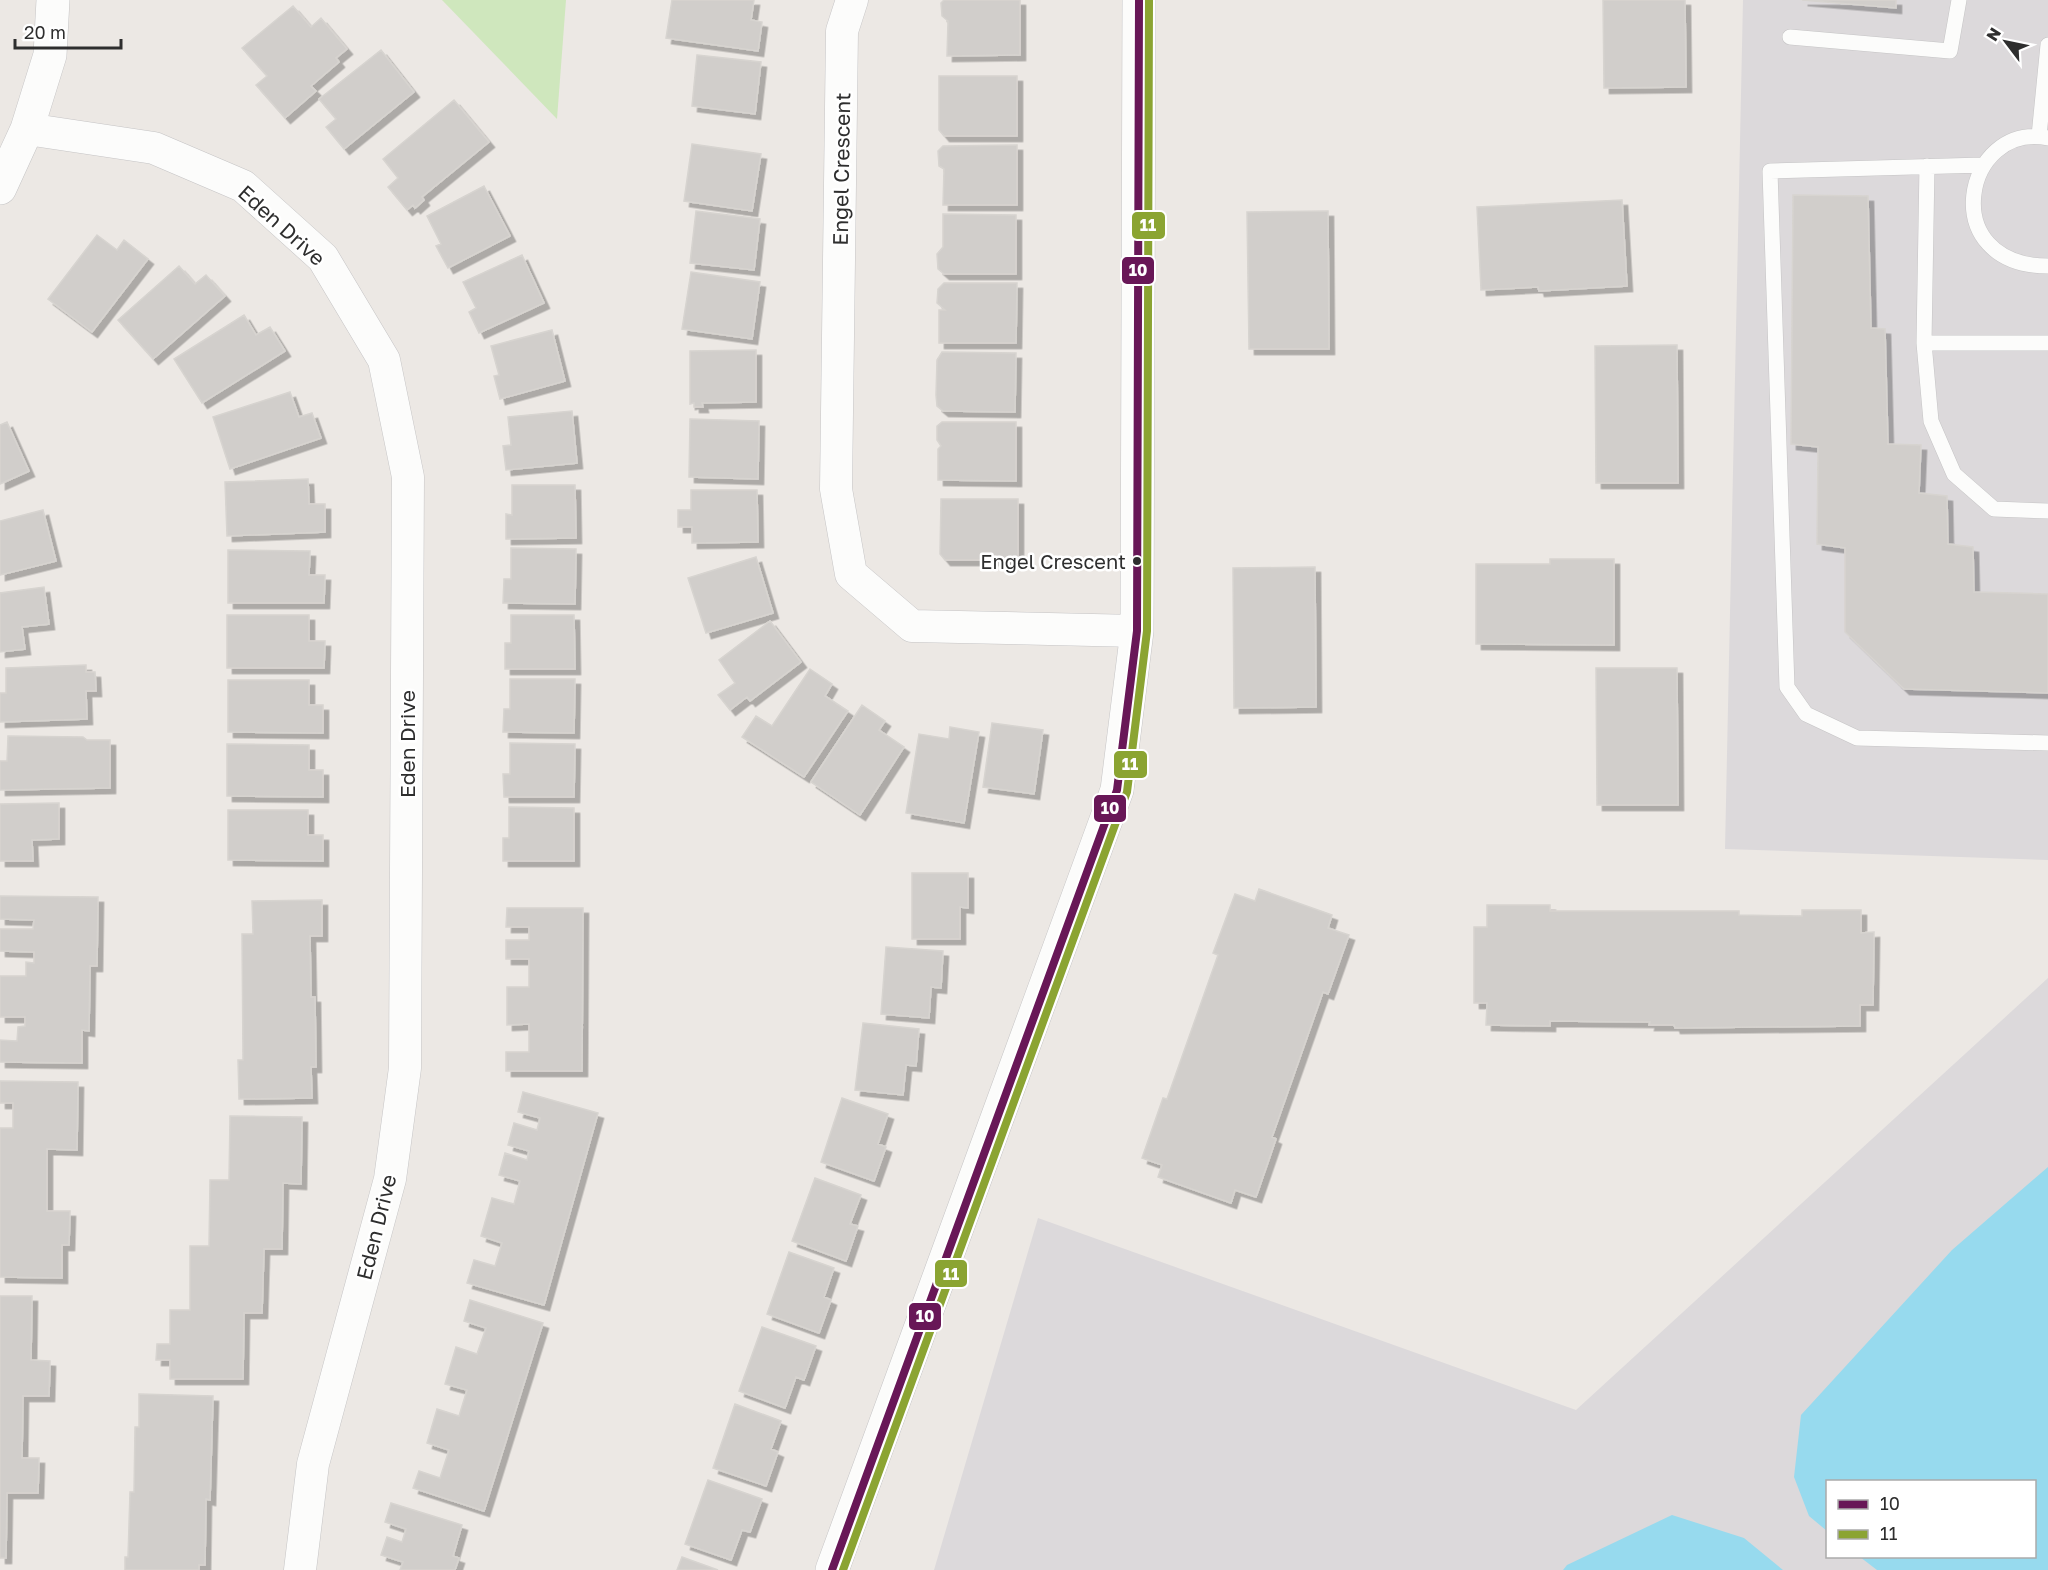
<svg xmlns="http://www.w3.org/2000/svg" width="2048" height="1570" viewBox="0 0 2048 1570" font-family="'Golos Text',sans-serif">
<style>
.industrial{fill:#dcd9db;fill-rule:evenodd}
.green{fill:#cfe7bd}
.water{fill:#97daee}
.building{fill:#d1cecb;stroke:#d7d4d0;stroke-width:1.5;filter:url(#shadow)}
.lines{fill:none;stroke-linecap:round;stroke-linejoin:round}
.lane-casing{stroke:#c5c4c5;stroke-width:16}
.street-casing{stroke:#c5c4c5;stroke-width:33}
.secondary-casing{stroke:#c5c4c5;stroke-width:34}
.lane{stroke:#fcfcfb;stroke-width:15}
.street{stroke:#fcfcfb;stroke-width:32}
.secondary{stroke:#fcfcfb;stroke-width:33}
.bus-1-casing{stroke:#fff;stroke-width:12}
.bus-2-casing{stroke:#fff;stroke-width:12}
.bus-1{stroke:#681757;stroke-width:8}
.bus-2{stroke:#8ba432;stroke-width:8}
.bus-dot{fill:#2e2e2e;stroke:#fff;stroke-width:2}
.labels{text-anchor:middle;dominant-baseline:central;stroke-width:5;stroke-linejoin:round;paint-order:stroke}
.bus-label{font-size:20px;fill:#2e2e2e;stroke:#fff;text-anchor:end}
.street-label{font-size:21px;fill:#2e2e2e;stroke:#fff}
.line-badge{stroke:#fff;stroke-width:2}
.badge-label{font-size:16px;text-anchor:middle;font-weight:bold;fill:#fff}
</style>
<defs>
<filter id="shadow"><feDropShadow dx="5.5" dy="5.5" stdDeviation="0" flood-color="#0004"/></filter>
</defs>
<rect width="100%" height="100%" fill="#ece8e4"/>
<!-- industrial -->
<path class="industrial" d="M1743,0H2048V860L1725,849Z
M2048,978V1570H934L1038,1218L1576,1410ZM1828,1482H2034V1556H1828Z"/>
<!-- green -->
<path class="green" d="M442,0H566L557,119Z"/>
<!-- water -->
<path class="water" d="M2048,1167V1570H1877L1860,1557L2034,1556V1482H1828L1827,1531L1809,1516L1794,1477L1801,1415L1952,1250Z
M1672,1515L1744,1538L1783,1570H1563L1567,1565Z"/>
<!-- building -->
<path class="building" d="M672,0H754L751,20L762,22L758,51L666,38Z
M944,0H1020V55L947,56L948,21L942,16L941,3Z
M1603,0H1685L1686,87L1604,88Z
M1802,0H1896V8Z
M293,6L311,27L321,18L347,49L336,58L339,62L311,86L316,91L285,118L256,85L267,76L242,48Z
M381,50L414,92L344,149L326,127L336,119L319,99Z
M697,55L761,62L755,114L692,106Z
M939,76H1017V136H944L939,130Z
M454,100L489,142L422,197L424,200L415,208L413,205L407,210L388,187L398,178L383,159Z
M692,144L761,154L752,211L684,201Z
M1017,145V205H943L944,169L939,166L938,151L943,146Z
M484,186L510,236L448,268L436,246L441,244L427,216Z
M1793,195L1868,196L1871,328L1885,329L1888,444L1921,445L1919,493L1947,496L1948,544L1973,547L1974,592L2048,594V693L1904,689L1845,632V548L1817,544L1818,447L1791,444Z
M1622,200L1627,286L1539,291L1538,287L1481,290L1477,207Z
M696,211L760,219L754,270L690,263Z
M1328,211L1329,349H1249L1247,212Z
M943,214L1016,215V274H944L938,269L937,254L943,247Z
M97,235L117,250L124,240L148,259L92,332L48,299Z
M522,255L544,303L479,333L469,312L476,308L463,282Z
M179,266L195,284L206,275L225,296L153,359L118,320Z
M691,272L760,282L752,339L682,329Z
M944,283H1017L1016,343H939V310H945L937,303L938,289Z
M244,315L256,335L270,327L285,351L202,403L174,359Z
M552,330L565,381L500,399L494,376L499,375L491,346Z
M1677,345L1678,483H1596L1595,346Z
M756,350V402L702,403L703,407H694V403L690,404V351Z
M942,352L1016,353L1015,412L943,411L937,406L936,395L937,360Z
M290,392L299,417L312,413L321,438L230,469L213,417Z
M572,411L577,463L506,470L503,446L511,445L508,417Z
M690,419L759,421L758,479L689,477Z
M7,422L29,471L0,484V425Z
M942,422H1016V481L938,480V449L941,446L937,440V426Z
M308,479L309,504H325V532L227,536L225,482Z
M512,485H575L576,538L506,539V514L512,515Z
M691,490H757L758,542L692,543V527H678V510H691Z
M941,499H1018V560H945L940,554Z
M43,510L56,561L0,575V521Z
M511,548L576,549L575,604L503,603L504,579H511Z
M228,550L310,551L309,575H325L324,603H228Z
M756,557L773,613L706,633L688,578Z
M1550,559H1614V645L1476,644V564H1550Z
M1315,567L1316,707L1234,708L1233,568Z
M44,587L49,624L22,627L25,649L0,652V593Z
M227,615H309V641H325L324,668H227Z
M511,615H574L575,669H505V643H511Z
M770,621L801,662L750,701L747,697L730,710L718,695L735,683L719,660Z
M86,665V672H95L96,691H86L87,719L0,722V693H6V668Z
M1596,668H1677L1678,805H1597Z
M810,669L832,684L825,696L848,711L804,777L742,737L756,716L772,726Z
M510,679H575L574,733L503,732L504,709H510Z
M228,680H309V705H323V733L228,732Z
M862,705L885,721L879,730L904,747L860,815L811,782Z
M992,723L1043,730L1034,794L983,787Z
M950,727L979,732L964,823L906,813L919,734L949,739Z
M8,736L83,737L87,740H110V788L0,790V761H7Z
M510,743L575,744L574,797H504L503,774H510Z
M227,744L309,745V770H323V797L227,796Z
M59,803V839L32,840L33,861H0V804Z
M509,807L574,808V861H503V838H509Z
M228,810H308V835H323V861L228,860Z
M912,873H968V908L960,907V939H912Z
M1259,889L1332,915L1328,928L1349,935L1328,994L1323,992L1272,1137L1276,1139L1256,1197L1235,1190L1231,1203L1158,1177L1162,1165L1142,1158L1163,1098L1167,1099L1218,955L1213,953L1235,894L1255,901Z
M0,896L98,897L97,966H90L89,1031L82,1030V1063L0,1062V1040L17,1041L18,1027L25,1026V1017H0V976H26V962L34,963V952L0,951V929H33L34,920L0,919Z
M322,900V936H310L311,997H315L316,1067H311L312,1098L239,1099L238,1060H243L242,934H253L252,901Z
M1487,905H1550V911H1739V915L1802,916V910H1861V933L1874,932L1873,1005H1860V1026L1675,1028L1674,1025H1649L1650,1022L1550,1021V1026L1486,1025L1487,1003H1474V927H1487Z
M507,908H583L582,1071H506V1052H529V1024L507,1025V987H529V959H506V940H529V927H506Z
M886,947L943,951L941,988L931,987L929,1018L881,1014Z
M863,1023L919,1029L916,1066L906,1065L903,1095L855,1090Z
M0,1081L78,1082L77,1150L47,1149V1211H70L69,1245H62V1278L0,1277V1128H13V1103H0Z
M523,1092L598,1113L544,1305L467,1283L474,1260L495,1266L502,1243L481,1236L492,1198L514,1204L520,1181L499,1175L505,1153L527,1160L529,1151L508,1145L514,1123L537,1130L540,1118L518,1112Z
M842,1098L888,1114L878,1144L886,1147L874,1181L821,1162Z
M230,1116L302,1117L301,1184L283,1183L282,1249H264L262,1313H244L243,1379H170V1360H156L157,1344H170V1310H190V1246H209L210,1180H229Z
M815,1178L861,1195L850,1224L858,1226L846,1261L792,1241Z
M789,1252L834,1268L824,1297L831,1300L819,1333L767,1314Z
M0,1296H32L31,1360L50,1361L49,1396H23L22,1458H39L38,1493H7L6,1558H0Z
M470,1300L543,1323L484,1511L413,1488L419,1471L440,1478L449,1450L427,1443L437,1409L459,1416L467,1390L445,1384L456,1347L477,1354L486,1328L464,1321Z
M762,1327L816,1346L804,1380L796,1377L785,1408L739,1391Z
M139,1394L213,1396L210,1500L206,1499L205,1565H199V1570H125V1557H128L130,1492H134L135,1427H139Z
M735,1404L781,1421L771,1449L778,1452L766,1486L713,1468Z
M708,1480L762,1499L750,1532L742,1530L731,1560L685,1544Z
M391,1503L462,1525L453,1556L459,1558L455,1570H400L403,1562L381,1555L387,1537L402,1542L406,1529L385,1522Z
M682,1557L718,1570H677Z"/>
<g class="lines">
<defs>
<path id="lane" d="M1790,37L1950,51L1959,0
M2039,136L2048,45
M2048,138C1963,121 1935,266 2048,266
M1983,165L1770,171L1787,687L1806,714L1857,738L2048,743
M1927,166L1924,343L1931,421L1954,474L1994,509L2048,511
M1924,343H2048"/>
<path id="street" d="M852,0L842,31L836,489L851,574L912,626L1137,631
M27,129L154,148L243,186L323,258L384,360L408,477L405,1068L390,1179L313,1464L300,1570"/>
<path id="secondary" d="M0,188L27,129L50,55L53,0
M832,1570L1117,790L1137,631L1139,0"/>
</defs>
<!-- lane casing -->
<use href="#lane" class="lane-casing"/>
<!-- street casing -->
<use href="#street" class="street-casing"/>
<!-- secondary casing -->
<use href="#secondary" class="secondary-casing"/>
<!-- lane -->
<use href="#lane" class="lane"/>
<!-- street -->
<use href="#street" class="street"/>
<!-- secondary -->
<use href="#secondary" class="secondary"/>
<defs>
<path id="bus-1" d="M832,1570L1117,790L1137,631L1139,0"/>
<path id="bus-2" d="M843,1570L1127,792L1147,631L1149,0"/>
</defs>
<!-- bus-1 casing -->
<use href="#bus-1" class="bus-1-casing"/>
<!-- bus-2 casing -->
<use href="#bus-2" class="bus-2-casing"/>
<!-- bus-1 -->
<use href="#bus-1" class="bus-1"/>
<!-- bus-2 -->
<use href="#bus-2" class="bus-2"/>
</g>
<!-- markers -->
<circle class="bus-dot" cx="1137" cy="561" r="5"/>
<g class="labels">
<!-- bus labels -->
<g class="bus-label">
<text x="1126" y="561">Engel Crescent</text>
</g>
<!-- street labels -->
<g class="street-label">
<text transform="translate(841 169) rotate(-89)">Engel Crescent</text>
<text transform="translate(282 225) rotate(42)">Eden Drive</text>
<text transform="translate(407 744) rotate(-90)">Eden Drive</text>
<text transform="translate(376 1227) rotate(-76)">Eden Drive</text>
</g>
</g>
<g class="line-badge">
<rect x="1131" y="211" width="35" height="29" rx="6" fill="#8ba432"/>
<rect x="1121" y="256" width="34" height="29" rx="6" fill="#681757"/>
<rect x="1113" y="750" width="35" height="29" rx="6" fill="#8ba432"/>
<rect x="1093" y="794" width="34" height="29" rx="6" fill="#681757"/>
<rect x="934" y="1259" width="34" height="29" rx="6" fill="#8ba432"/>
<rect x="908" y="1302" width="34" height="29" rx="6" fill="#681757"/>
</g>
<g class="badge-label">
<text x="1148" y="231">11</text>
<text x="1138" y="276">10</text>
<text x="1130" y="770">11</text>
<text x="1110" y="814">10</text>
<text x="951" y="1280">11</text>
<text x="925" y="1322">10</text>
</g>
<!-- legend -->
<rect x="1826" y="1480" width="210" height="78" fill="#ffffff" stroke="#ababab" stroke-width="1.5"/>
<rect x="1838" y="1500" width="30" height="9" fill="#681757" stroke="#ababab" stroke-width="1.5"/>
<text x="1880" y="1510" font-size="18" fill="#2e2e2e">10</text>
<rect x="1838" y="1530" width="30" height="9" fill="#8ba432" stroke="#ababab" stroke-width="1.5"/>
<text x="1880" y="1540" font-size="18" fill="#2e2e2e">11</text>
<!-- north arrow -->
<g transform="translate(2006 42) rotate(302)" stroke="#ffffff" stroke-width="4.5" paint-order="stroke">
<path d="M0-4.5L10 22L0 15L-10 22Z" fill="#2e2e2e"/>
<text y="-9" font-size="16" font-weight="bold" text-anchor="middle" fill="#2e2e2e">N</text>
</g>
<!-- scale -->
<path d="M15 39v9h106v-9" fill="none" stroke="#2e2e2e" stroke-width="3"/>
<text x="24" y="39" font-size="18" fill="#2e2e2e" stroke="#ffffff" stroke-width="4.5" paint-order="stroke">20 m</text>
</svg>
